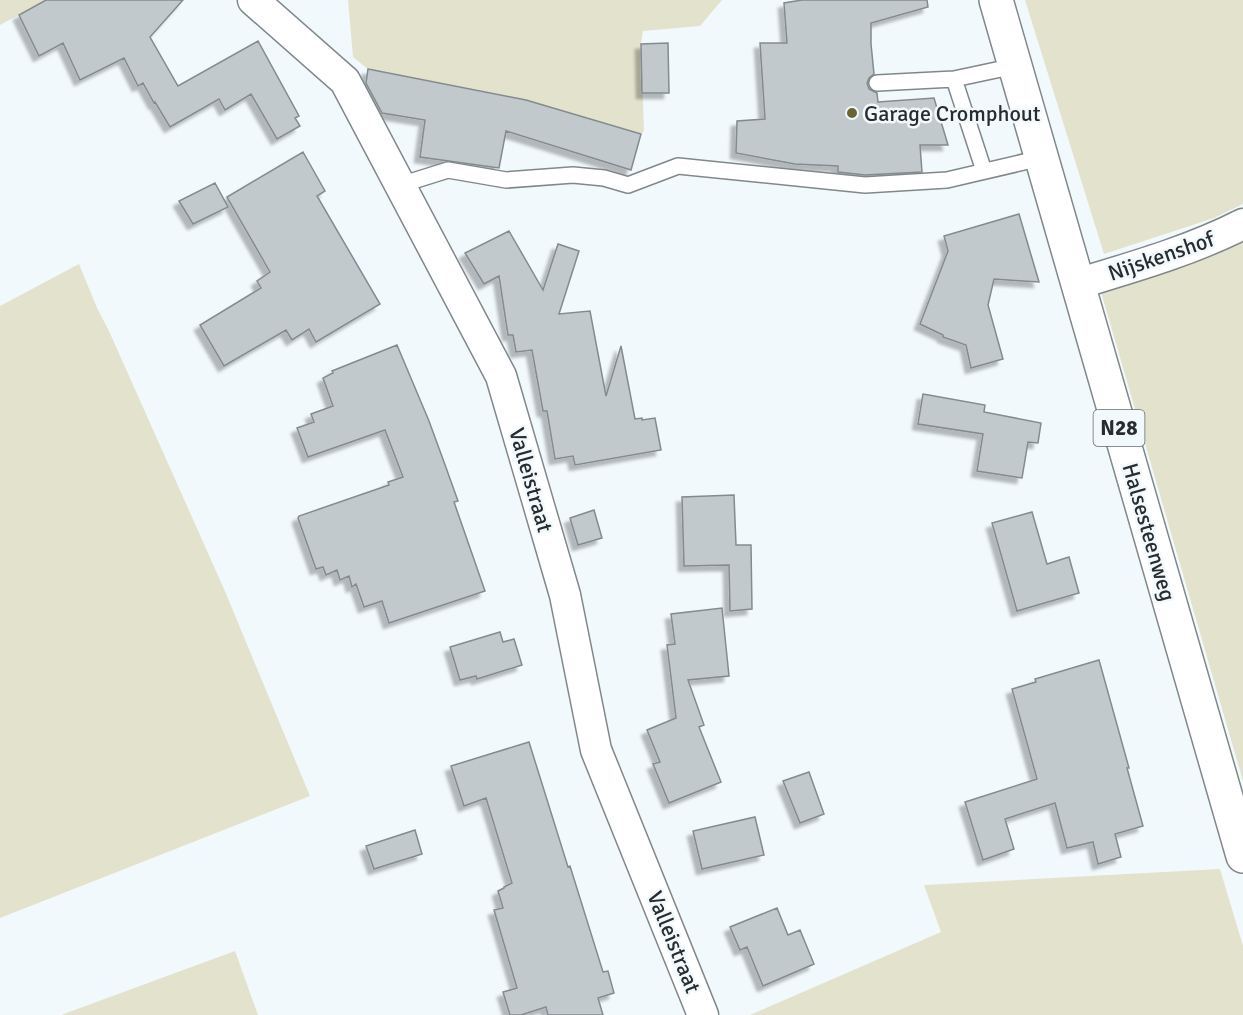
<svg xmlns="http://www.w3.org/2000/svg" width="1243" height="1015" viewBox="0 0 1243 1015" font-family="Signika,sans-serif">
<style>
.green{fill:#e3e2cc}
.building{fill:#c1c9cd;stroke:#848b8f;stroke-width:1.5;filter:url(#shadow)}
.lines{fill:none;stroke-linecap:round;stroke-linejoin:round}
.lane-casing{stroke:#80888b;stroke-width:18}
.street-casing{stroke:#80888b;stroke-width:33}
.primary-casing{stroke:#80888b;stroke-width:36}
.lane{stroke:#fff;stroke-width:15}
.street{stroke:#fff;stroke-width:30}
.primary{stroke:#fff;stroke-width:33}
.poi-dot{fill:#696532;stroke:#f1f9fd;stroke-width:2}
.labels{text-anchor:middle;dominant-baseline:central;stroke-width:5;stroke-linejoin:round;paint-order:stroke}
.shield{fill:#f1f9fd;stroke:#656a6c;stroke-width:1.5}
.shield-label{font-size:21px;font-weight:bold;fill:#292c2e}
.poi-label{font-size:22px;fill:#292c2e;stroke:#f1f9fd;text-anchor:start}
.street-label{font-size:22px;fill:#292c2e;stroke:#f1f9fd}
</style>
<defs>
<filter id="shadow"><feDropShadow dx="-5.5" dy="5.5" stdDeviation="1.5" flood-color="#0004"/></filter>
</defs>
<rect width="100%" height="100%" fill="#f1f9fd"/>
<!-- green -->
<path class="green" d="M0,0H46L0,25Z
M348,0H722L700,26L643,31L641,44L644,131L641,134L526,100L368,69L353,57Z
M1025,0H1243V204L1214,218L1104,254Z
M1243,238V781L1101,292Z
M79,264L97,308L109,331L224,589L310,796L0,918V306Z
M1220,869L1243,946V1015H750L941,932L924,885Z
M235,951L258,1015H61Z"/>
<!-- building -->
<path class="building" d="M46,0H183L150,37L178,86L258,41L299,116L295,118L300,126L277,139L251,94L225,110L219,99L170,127L155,102L154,103L143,83L138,86L124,58L80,80L63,43L39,56L19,15Z
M802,0H927L928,7L871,23V44L874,74L869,78L867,83L869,89L877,93L878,102L934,98L948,145H920L922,172L865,175L838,172V166L795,164L736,153L737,121L765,119L760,43H787L784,3Z
M668,43L669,93H642L641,44Z
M368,69L526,100L641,134L631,170L506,131L499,168L420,157L425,120L382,113L366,83Z
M303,152L325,191L317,196L380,304L316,342L309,329L292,340L286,330L224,366L200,325L261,288L257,281L270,272L227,197Z
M215,183L228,207L193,224L179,201Z
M1019,214L1039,282L994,279L988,305L1003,359L971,368L966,345L943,337V335L920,324L948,251L944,236Z
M509,231L543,290L558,244L579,251L559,314L590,311L606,396L621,346L635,419L642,418V420L655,418L661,450L575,465L573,456L555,459L547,411H543L532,350L516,352L513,335H508L499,276L484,284L465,253Z
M397,345L429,421L444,462L458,501L454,502L485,591L389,623L382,601L364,607L356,584L352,587L349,576L340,580L337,570L326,575L323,567L316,569L298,518L299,516L389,485L388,482L403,477L385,430L308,457L297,428L314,422L311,414L333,406L323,378L333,373L332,371Z
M923,394L985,405L984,412L1041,423L1038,443L1028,442L1022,478L977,471L983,434L918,424Z
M734,495L736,545H751L752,609L730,611L729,565L684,566L682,497Z
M594,510L602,538L578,545L570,518Z
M1032,512L1047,564L1069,557L1079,593L1017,611L992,523Z
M722,608L729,676L688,680L704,725L699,727L721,782L669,803L653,764L660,762L647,730L676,718L667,645L675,644L671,614Z
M500,632L503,642L514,639L522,665L477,679L476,676L460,680L450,647Z
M1099,660L1129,768H1127L1143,826L1115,834L1121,857L1098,864L1093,842L1067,848L1055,803L1005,819L1014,849L983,860L965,802L1037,779L1012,689L1036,682L1035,679Z
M529,742L568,867L570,866L603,972L608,971L614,993L598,998L603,1015H548L546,1007L521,1015H510L503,992L517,988L494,910L503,908L498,891L504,888V887L512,883L486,798L464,806L451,766Z
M809,772L824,814L800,823L783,781Z
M755,817L764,855L702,869L693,831Z
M415,830L422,854L374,869L366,846Z
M777,908L788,935L800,930L814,964L763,986L747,947L740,950L730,927Z"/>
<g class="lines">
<defs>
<path id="lane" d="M877,83L954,79
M984,171L954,79L1015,66
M400,185L448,170L506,180L573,175L604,178L628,185L678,166L865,185L947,180L1041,158"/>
<path id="street" d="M253,0L345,81L501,376L565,595L596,750L703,1015
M1077,284C1133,267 1190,251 1243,224"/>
<path id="primary" d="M996,0L1243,856"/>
</defs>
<!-- lane casing -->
<use href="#lane" class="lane-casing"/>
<!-- street casing -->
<use href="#street" class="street-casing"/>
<!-- primary casing -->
<use href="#primary" class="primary-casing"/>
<!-- lane -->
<use href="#lane" class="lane"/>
<!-- street -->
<use href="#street" class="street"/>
<!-- primary -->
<use href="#primary" class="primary"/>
</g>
<!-- markers -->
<circle class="poi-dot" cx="852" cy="113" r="6"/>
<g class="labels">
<!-- shield labels -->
<rect class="shield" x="1093.5" y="410" width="51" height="36" rx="4.5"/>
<g class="shield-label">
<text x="1119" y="428">N28</text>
</g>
<!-- poi labels -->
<g class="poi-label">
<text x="864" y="113">Garage Cromphout</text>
</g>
<!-- street labels -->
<g class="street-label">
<text transform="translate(1161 256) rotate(-19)">Nijskenshof</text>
<text transform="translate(531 480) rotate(74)">Valleistraat</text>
<text transform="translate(1149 532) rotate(74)">Halsesteenweg</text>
<text transform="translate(674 942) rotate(68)">Valleistraat</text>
</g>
</g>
</svg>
